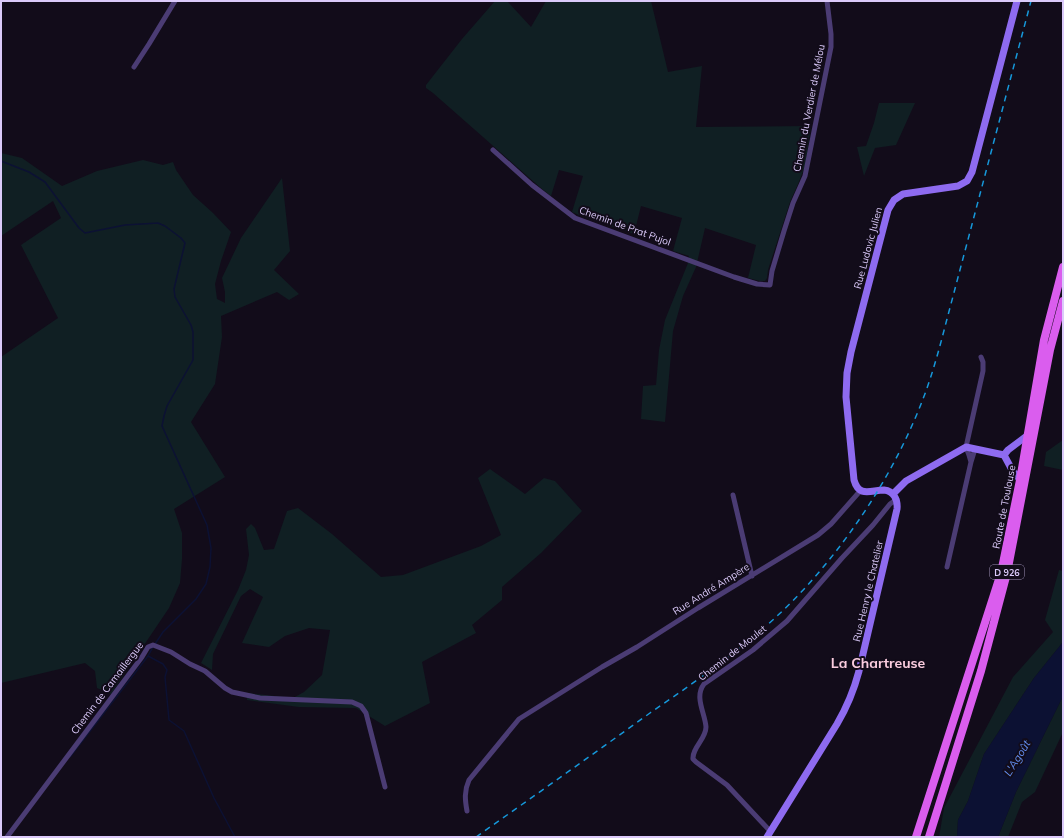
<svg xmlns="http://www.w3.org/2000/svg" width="1064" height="838" viewBox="0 0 1064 838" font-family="Mulish,sans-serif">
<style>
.green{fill:#101f23}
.water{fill:#0c1133}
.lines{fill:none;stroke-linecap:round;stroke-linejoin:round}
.stream{stroke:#0c1133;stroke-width:1.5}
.minor{stroke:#4b3c74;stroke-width:5}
.secondary{stroke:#8e6bf0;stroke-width:7}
.primary{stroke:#da5dee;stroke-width:8}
.rail{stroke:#1698da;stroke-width:1.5;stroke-dasharray:6 5;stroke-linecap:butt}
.labels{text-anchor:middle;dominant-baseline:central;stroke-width:4;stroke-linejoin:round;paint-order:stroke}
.shield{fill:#120c1a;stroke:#9f91b7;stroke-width:1}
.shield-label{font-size:9px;font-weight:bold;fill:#dbcafa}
.street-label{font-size:10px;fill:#dbcafa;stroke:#120c1a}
.water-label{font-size:11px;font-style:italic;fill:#638def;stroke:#120c1a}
.district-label{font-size:14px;font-weight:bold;fill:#faccde;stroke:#120c1a}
</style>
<rect width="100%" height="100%" fill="#120c1a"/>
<!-- green -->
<path class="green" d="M495,1H507L531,27L546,1H651L668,72L702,66L696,127L811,126L805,166L798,184L790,202L768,270L767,278L765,281H760L748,278L756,245L705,228L696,267L683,296L673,331L665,422L641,419L643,386L656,385L659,350L665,320L688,263L689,256L673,251L682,218L641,206L634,234L579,215L572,212L583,176L559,170L551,196L542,189L433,93L426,88V85L462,39Z
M879,103H915L896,145L875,148L864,176L857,147L866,146L874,123Z
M1,153L22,158L62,186L97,171L143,160L163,165L173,162L176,170L193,195L213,213L231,232L221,261L215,284L217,299L225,303V292L222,278L241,238L282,178L290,251L274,270L299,294L289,300L277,292L221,316L222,337L215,384L191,422L225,477L174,509L182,533V559L180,583L169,608L111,694L97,688L95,671L85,663L1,683V357L58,318L21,245L61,218L53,201L1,236Z
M1063,440V470L1044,466L1046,452Z
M490,469L525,494L544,478L555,481L582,511L541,553L502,587V600L472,625L476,633L422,662L430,703L385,726L356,708L299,707L247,700V693L293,698L304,692L322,675L330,630L309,628L285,636L269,647L242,643L263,597L250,589L241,596L213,654L212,670L201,663L238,590L246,570L249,555L246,529L251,524L255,528L264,550L274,549L287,511L298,508L332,534L381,577L403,575L481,546L501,535L478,478Z
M1059,570L1063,571V642L1034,678L984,754L968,801L958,820L957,837H939L944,808L1013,677L1053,632L1045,620Z
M1063,696V732L1035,792L1022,802L1008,837H998L1016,792Z"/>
<!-- water -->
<path class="water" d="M1063,642V696L1016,792L998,837H957L958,820L968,801L984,754L1034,678Z"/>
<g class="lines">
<!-- stream -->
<path class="stream" d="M1,161L29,172L45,182L79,228L85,233L125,225L158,223L165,226L181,238L185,243L174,289L175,297L191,325L193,332V360L167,406L164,416L162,426L207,525L211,548L210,567L206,584L196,599L163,632L155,644
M148,656L163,664L167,670L165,677L169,720L184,731L214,798L235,837
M70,757L148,656L153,647"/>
<!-- minor -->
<path class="minor" d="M134,67L149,44L175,1
M493,150L532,185L575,218L734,277L757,284L770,285L772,271L784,231L793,203L805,176L831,47V34L827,1
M975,449L971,462L969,455L966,447L983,371V362L981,357
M733,495L752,576
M947,567L971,462
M467,811C465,800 464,791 469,780L519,719L602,667L637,647L698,608L818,535L831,524L861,490
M770,831L727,785L696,762L693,759C692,748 706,739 706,727C705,713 694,697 704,684L753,650L787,621L842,558L873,525L890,504L897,499
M7,837L142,657L148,647L153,645L171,652L190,664L205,671L225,688L232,692L260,698L352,702L361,706L366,713L385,787"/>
<!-- secondary -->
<path class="secondary" d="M1004,455L1008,450L1028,435
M1004,455L1011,468L1020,480
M893,494L906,481L966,447L1004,455
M767,837L837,724C847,707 854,690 859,671L897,509C898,500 894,491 884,490C871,490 859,498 854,480L846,397L847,373L851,352L888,210L894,200L903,194L958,186L967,181L972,172L1017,1"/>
<!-- primary -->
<path class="primary" d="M916,837L1001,573L1020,480L1044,340L1063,267
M929,837L981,671L1007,573L1050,350L1063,301"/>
<!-- rail -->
<path class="rail" d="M476,837C534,796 592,755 650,713C705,675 759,638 805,588C855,533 896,469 923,399C933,373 940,346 947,319L1031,1"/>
</g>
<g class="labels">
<!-- shield labels -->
<rect class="shield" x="990" y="565" width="34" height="14" rx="3"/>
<g class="shield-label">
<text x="1007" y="572">D 926</text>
</g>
<!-- street labels -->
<g class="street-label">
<text transform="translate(809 108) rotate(-79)">Chemin du Verdier de Mélou</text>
<text transform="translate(625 226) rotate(20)">Chemin de Prat Pujol</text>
<text transform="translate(868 248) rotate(-75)">Rue Ludovic Julien</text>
<text transform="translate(1004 507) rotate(-79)">Route de Toulouse</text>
<text transform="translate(711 589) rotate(-32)">Rue André Ampère</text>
<text transform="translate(868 591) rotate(-77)">Rue Henry le Chatelier</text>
<text transform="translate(732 653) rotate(-38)">Chemin de Moulet</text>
<text transform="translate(107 688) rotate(-53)">Chemin de Camaillergue</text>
</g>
<!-- water labels -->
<g class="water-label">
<text transform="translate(1017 758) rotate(-58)">L'Agoût</text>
</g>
<!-- district labels -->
<g class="district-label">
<text x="878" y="663">La Chartreuse</text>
</g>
</g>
<!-- border -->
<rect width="1064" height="838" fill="none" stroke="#dbcafa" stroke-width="4"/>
</svg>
